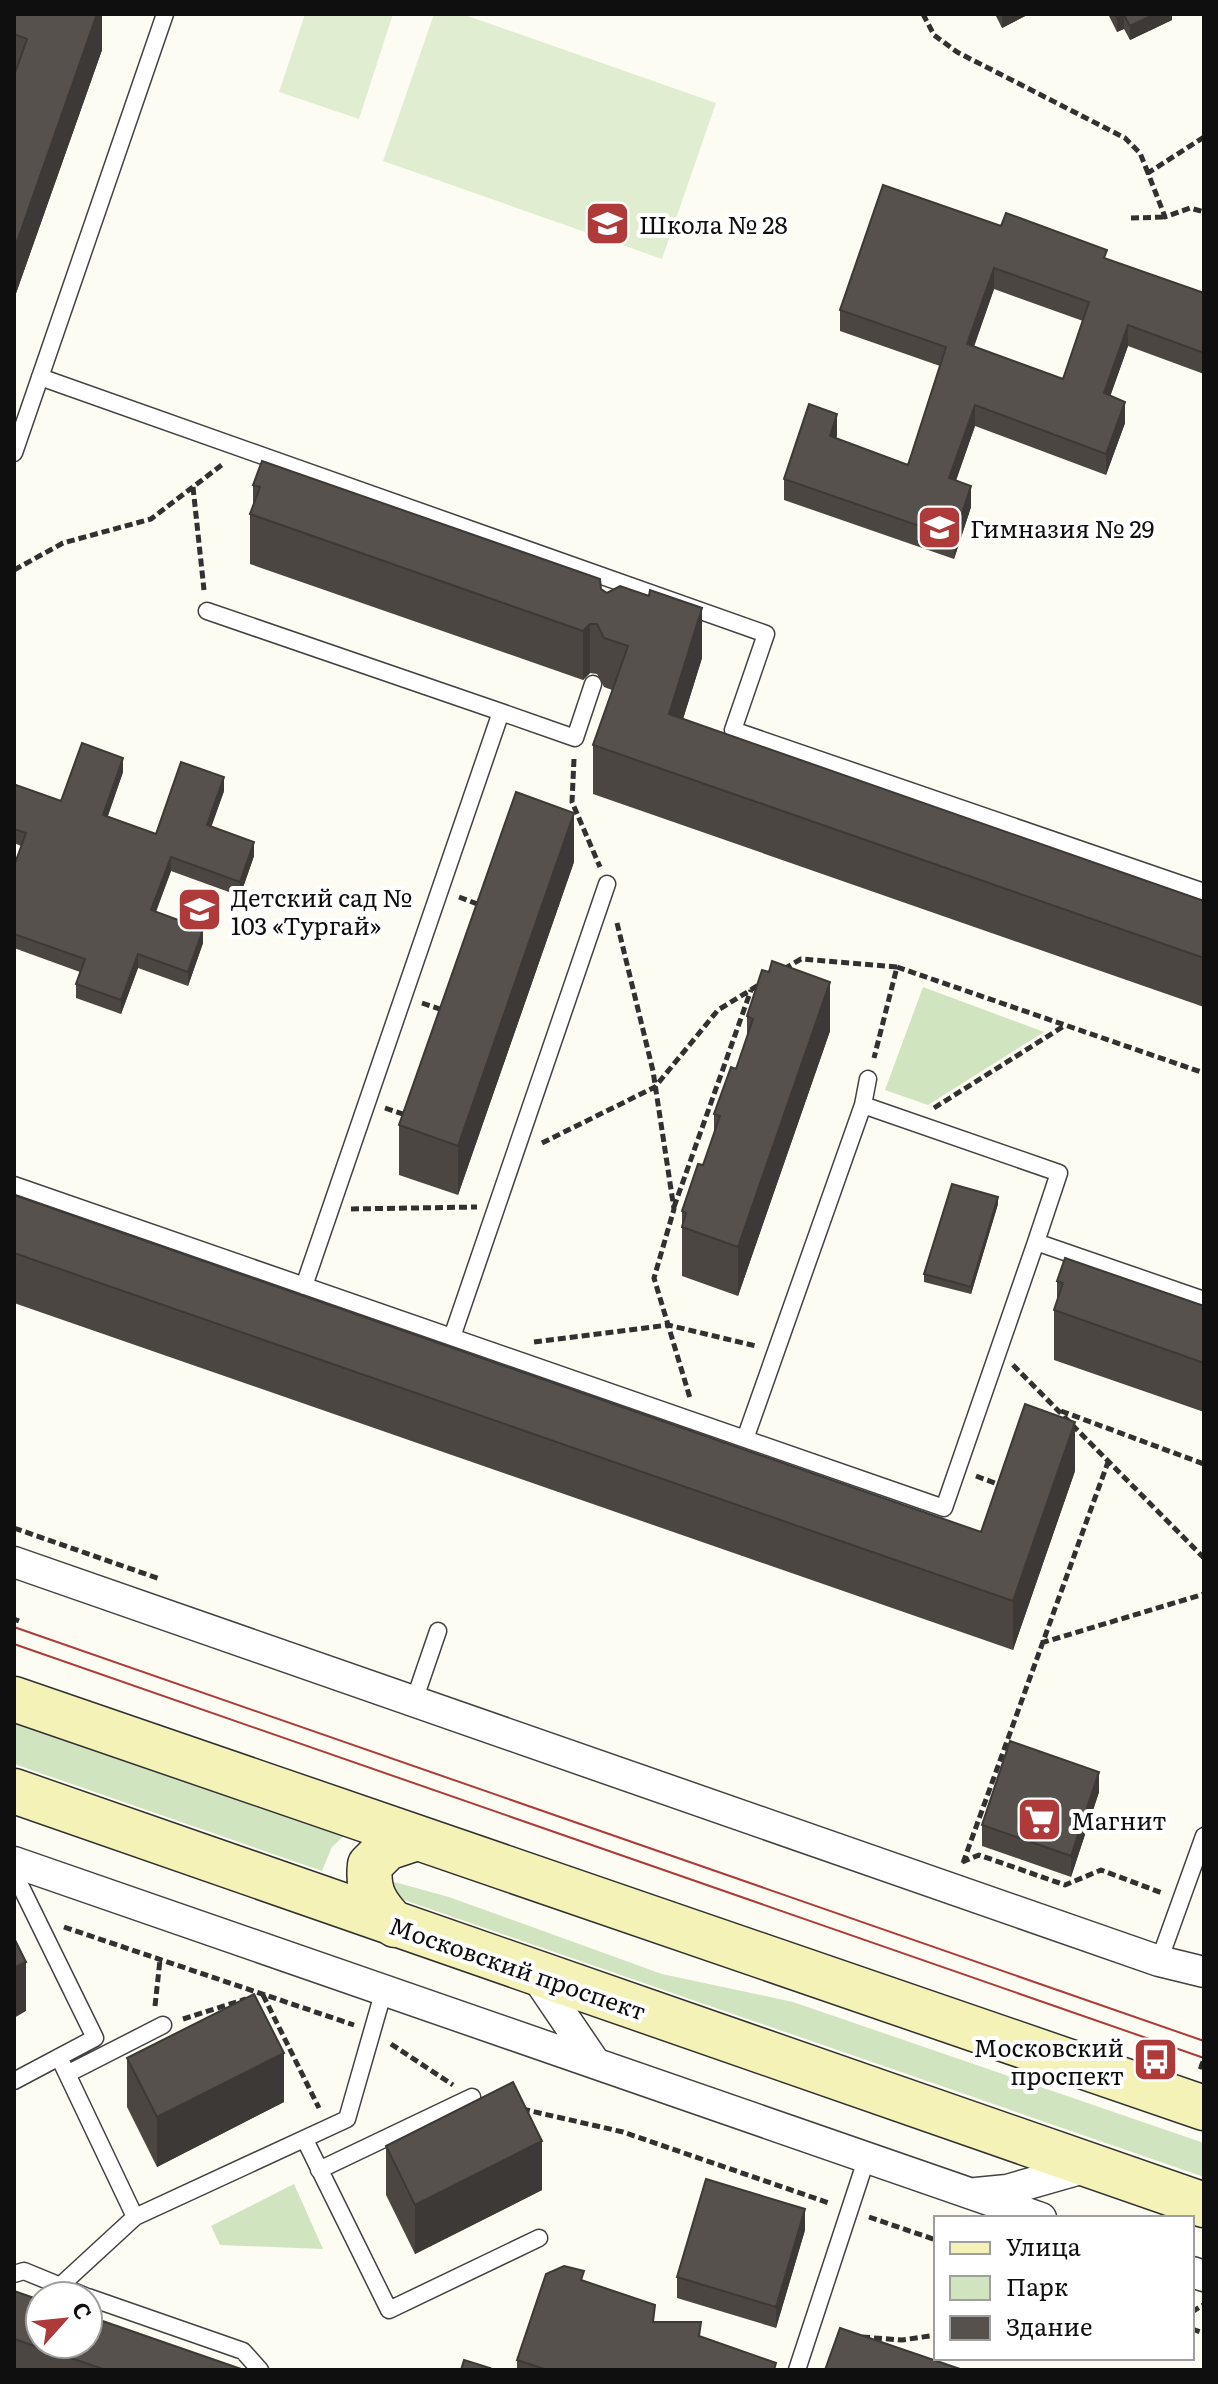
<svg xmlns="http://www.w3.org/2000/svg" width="1218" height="2384" viewBox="0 0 1218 2384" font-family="Literata,serif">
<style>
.green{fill:#d1e4c0}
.pitch{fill:#e1edd1}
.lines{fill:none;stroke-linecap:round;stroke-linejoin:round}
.lane-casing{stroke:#424242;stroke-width:19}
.street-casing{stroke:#424242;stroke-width:33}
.secondary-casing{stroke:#313131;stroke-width:47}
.path{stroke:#313131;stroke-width:5;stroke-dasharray:8 4;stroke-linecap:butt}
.lane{stroke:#fff;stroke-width:16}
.street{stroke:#fff;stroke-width:30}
.secondary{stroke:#f5f2b7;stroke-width:44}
.tram{stroke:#ae3a39;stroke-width:2}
.wall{fill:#4b4642;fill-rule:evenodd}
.shaded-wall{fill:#3d3936}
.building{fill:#57514d;stroke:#3d3936;stroke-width:2;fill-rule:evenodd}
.labels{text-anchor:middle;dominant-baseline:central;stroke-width:8;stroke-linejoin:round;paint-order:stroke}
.poi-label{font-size:24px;fill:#0f0f0f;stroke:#fff;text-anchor:start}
.street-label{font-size:24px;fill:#0f0f0f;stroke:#fff}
</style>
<rect width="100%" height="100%" fill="#fdfcf3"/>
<!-- green -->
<path class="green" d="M923,987L1044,1032L928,1105L885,1090Z
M14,1717L347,1833L332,1847L322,1871L14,1764Z
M387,1880L449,1897L662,1974L793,2002L1204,2143V2177L381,1892Z
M294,2184L323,2249L220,2245L211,2226Z"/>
<!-- pitch -->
<path class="pitch" d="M305,14H393L359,119L279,92Z
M434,14H462L716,103L662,259L383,161Z"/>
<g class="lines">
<defs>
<path id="lane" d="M40,377L766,634L733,730L1204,892
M14,453L165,14
M207,611L501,712
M863,1105L1059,1173L1036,1242
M14,1185L944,1508L1036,1242L1204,1300
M304,1286L501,712L575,738L593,684
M452,1337L607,884
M745,1439L863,1105L868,1079
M414,1701L438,1631
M1159,1961L1204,1836
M59,2057L135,2217L347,2119L384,1990
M67,2074L163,2025
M14,2081L95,2038L20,1885L16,1863
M305,2140L389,2310L539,2238
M319,2170L472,2097
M14,2274L24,2271L85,2296
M59,2287L135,2217
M88,2297L243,2351L260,2370
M797,2370L867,2157"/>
<path id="street" d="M14,1562L1159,1961L1204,1972
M14,1862L1041,2218
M534,1973L595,2063
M976,2193L1007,2190L1091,2166
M1192,2272L1204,2276"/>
<path id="secondary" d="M14,1699L1204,2108
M14,1791L1204,2205
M395,1925C376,1906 367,1892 370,1865L387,1848L417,1838"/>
</defs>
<!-- lane casing -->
<use href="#lane" class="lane-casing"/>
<!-- street casing -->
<use href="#street" class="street-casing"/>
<!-- secondary casing -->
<use href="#secondary" class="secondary-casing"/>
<!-- path -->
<path class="path" d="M923,14L934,35L957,52L1125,138L1140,153L1148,173
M1204,137L1148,173L1165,217L1190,208L1204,212
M1131,218L1165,217
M193,487L204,590
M14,570L63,543L151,519L223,464
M574,759L572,802L600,867
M459,897L480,905
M617,923L653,1071L674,1209L654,1278L690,1398
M897,967L1204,1073
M784,969L801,959L897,967L874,1058
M422,1003L443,1010
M385,1108L406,1115
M934,1108L1064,1026
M542,1143L655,1087L718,1010L762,983
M674,1207L751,990
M351,1209L477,1207
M534,1342L668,1325L756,1346
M1013,1365L1204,1558
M1061,1411L1204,1464
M976,1476L1000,1485
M14,1528L160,1579
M14,1619L19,1621
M1041,1643L1204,1594
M962,1862L979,1855L1065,1885L1101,1870L1162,1893
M963,1863L1108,1462
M64,1927L354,2025
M263,1995L319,2108
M155,2006L160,1960
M183,2019L246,1999
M391,2044L453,2085
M1199,2066L1201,2067L1204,2059
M522,2109L623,2132L829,2203
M869,2217L936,2240
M1192,2312L1203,2305
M1192,2329L1204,2333
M862,2337L902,2340L936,2335"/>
<!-- lane -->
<use href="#lane" class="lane"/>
<!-- street -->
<use href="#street" class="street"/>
<!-- secondary -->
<use href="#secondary" class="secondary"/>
<!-- tram -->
<path class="tram" d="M14,1627L1204,2041
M14,1644L1204,2058"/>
</g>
<!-- wall -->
<path class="wall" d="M14,14H102V50L14,299Z
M995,14H1029L1002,28Z
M1108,14H1172V20L1130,40L1124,29L1117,32Z
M1001,226L1107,259L1204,293V374L1128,346L1110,396L1125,423L1106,475L975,426L956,481L971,507L954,559L784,500V479L837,435L836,439L908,465L940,366L840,331V310ZM994,289L1083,321L1063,379L974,347Z
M253,485L601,589L702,658L683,719L1204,901V1007L593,794V745L612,690L604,687L597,674L590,673L583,680L250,564V514L253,505Z
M123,772L108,816L156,834L224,791L211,827L254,856L240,896L171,871L156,912L203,943L188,986L138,968L121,1014L76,998V984L80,972L14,948V866L21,846L14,843V790L61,801Z
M574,862L458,1195L399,1175V1125Z
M747,1016L830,1031L738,1296L682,1276V1211L703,1165L714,1134V1114L736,1069L747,1037Z
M14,1195L981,1532L1075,1471L1013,1650L14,1303Z
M998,1204L971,1294L924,1282V1274Z
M1057,1281L1204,1306V1412L1054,1360V1310L1057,1302Z
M1099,1792L1071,1877L982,1846V1825Z
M127,2058L284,2102L157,2167L127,2107Z
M386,2146L542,2190L415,2254L386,2195Z
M805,2230L776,2328L677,2298V2277Z
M584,2281L655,2322L701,2337L776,2370H517V2360Z
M14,2291L241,2370H14Z"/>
<!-- shaded-wall -->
<path class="shaded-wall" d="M97,14H102V50L14,299V250Z
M1002,14H1029L1002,28Z
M1155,14H1172V20L1130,40V26Z
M1124,15V29L1117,32V18Z
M994,268V289L967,365V344Z
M1128,325V346L1104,414V393Z
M1125,402V423L1106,475V454Z
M975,405V426L949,499V478Z
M837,414V435L830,457V436Z
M971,486V507L954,559V538Z
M702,608V658L669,764V714Z
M590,624V673L583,680V631Z
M123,758V772L103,829V815Z
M224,777V791L207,839V825Z
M574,813V862L458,1195V1146Z
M254,842V856L240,896V882Z
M171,857V871L151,924V910Z
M203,929V943L188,986V972Z
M138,954V968L121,1014V1000Z
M830,982V1031L738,1296V1247Z
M998,1197V1204L971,1294V1287Z
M1075,1422V1471L1013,1650V1601Z
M1099,1772V1792L1071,1877V1856Z
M26,1962V2011L14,2018V1968Z
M284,2053V2102L157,2167V2117Z
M542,2141V2190L415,2254V2205Z
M805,2209V2230L776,2328V2307Z"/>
<!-- building -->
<path class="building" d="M14,14H97L14,250V76L27,39L14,34Z
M1115,14H1155L1130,26L1124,15L1117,18Z
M883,185L1001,226L1006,213L1107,250L1104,258L1204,293V353L1128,325L1104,393L1125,402L1106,454L975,405L949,478L971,486L954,538L784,479L809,404L837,414L830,436L908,465L946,347L840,310ZM994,268L1089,302L1063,379L967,344Z
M262,461L600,579L601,589L607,593L620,586L649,596L650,590L702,608L669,714L1204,901V958L593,745L628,646L604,638L597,624H590L583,631L250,514L260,487L253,485Z
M82,743L123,758L103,815L156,834L181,762L224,777L207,825L254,842L240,882L171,857L151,910L203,929L188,972L138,954L121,1000L76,984L85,959L14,934V866L26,833L14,829V790L16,785L61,801Z
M516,792L574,813L458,1146L399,1125Z
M772,961L830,982L738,1247L682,1227L686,1213L682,1211L698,1164L703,1165L720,1116L714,1114L731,1067L736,1069L753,1019L747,1016L762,970L769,972Z
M952,1184L998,1197L971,1287L924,1274Z
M14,1195L981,1532L1025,1404L1075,1422L1013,1601L14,1253Z
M1065,1258L1204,1306V1363L1054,1310L1063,1283L1057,1281Z
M1010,1741L1099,1772L1071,1856L982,1825Z
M14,1938L26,1962L14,1968Z
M254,1994L284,2053L157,2117L127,2058Z
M513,2082L542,2141L415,2205L386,2146Z
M706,2179L805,2209L776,2307L677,2277Z
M564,2266L584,2271L581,2280L655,2305L653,2322H701L699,2336L776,2363L774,2370H547L517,2360L546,2274Z
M14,2291L40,2300V2344H88V2316L241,2369L240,2370H106L14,2339Z
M840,2328L963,2370H825Z
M464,2360L490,2368L489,2370H461Z"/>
<!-- icons -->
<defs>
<symbol id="school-square" viewBox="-11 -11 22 22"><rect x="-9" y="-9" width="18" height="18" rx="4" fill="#ae3a39" stroke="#fff"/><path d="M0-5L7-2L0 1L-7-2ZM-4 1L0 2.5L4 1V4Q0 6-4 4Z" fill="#fff"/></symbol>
<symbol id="supermarket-square" viewBox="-11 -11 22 22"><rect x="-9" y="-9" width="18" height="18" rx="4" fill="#ae3a39" stroke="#fff"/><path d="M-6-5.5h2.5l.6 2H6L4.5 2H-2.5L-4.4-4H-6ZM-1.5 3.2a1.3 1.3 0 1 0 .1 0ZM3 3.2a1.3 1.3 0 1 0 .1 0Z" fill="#fff"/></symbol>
<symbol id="bus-square" viewBox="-11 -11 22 22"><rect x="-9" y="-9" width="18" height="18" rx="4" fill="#ae3a39" stroke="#fff"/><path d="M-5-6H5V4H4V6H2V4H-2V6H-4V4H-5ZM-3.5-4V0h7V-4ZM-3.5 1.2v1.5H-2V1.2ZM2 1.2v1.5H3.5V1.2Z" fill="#fff"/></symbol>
</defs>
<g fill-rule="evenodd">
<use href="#school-square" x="582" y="198" width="51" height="51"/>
<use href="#school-square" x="914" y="502" width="51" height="51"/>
<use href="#school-square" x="174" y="884" width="51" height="51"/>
<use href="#supermarket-square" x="1014" y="1794" width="51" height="51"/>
<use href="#bus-square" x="1130" y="2034" width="51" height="51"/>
</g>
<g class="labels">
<!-- poi labels -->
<g class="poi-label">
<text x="639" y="223">Школа № 28</text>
<text x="970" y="527">Гимназия № 29</text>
<text x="231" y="896">Детский сад №<tspan x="231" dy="28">103 «Тургай»</tspan></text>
<text x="1071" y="1819">Магнит</text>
<text x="1124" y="2046" text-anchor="end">Московский<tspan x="1124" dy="28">проспект</tspan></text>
</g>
<!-- street labels -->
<g class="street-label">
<text transform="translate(518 1967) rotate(19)">Московский проспект</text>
</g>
</g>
<!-- border -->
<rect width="1218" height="2384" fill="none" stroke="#0f0f0f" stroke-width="32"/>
<!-- legend -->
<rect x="934" y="2216" width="260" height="144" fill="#ffffff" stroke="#9f9f9f" stroke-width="2"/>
<rect x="950" y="2242" width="40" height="12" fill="#f5f2b7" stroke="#9f9f9f" stroke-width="2"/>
<text x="1006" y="2256" font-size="24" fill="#0f0f0f">Улица</text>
<rect x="950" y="2276" width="40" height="24" fill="#d1e4c0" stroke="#9f9f9f" stroke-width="2"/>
<text x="1006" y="2296" font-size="24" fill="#0f0f0f">Парк</text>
<rect x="950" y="2316" width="40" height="24" fill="#57514d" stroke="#9f9f9f" stroke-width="2"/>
<text x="1006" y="2336" font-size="24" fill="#0f0f0f">Здание</text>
<!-- north arrow -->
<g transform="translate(64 2320) rotate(63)"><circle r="38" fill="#ffffff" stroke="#9f9f9f" stroke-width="2"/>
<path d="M0-6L14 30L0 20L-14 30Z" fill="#ae3a39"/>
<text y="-12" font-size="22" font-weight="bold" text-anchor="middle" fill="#0f0f0f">С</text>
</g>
</svg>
